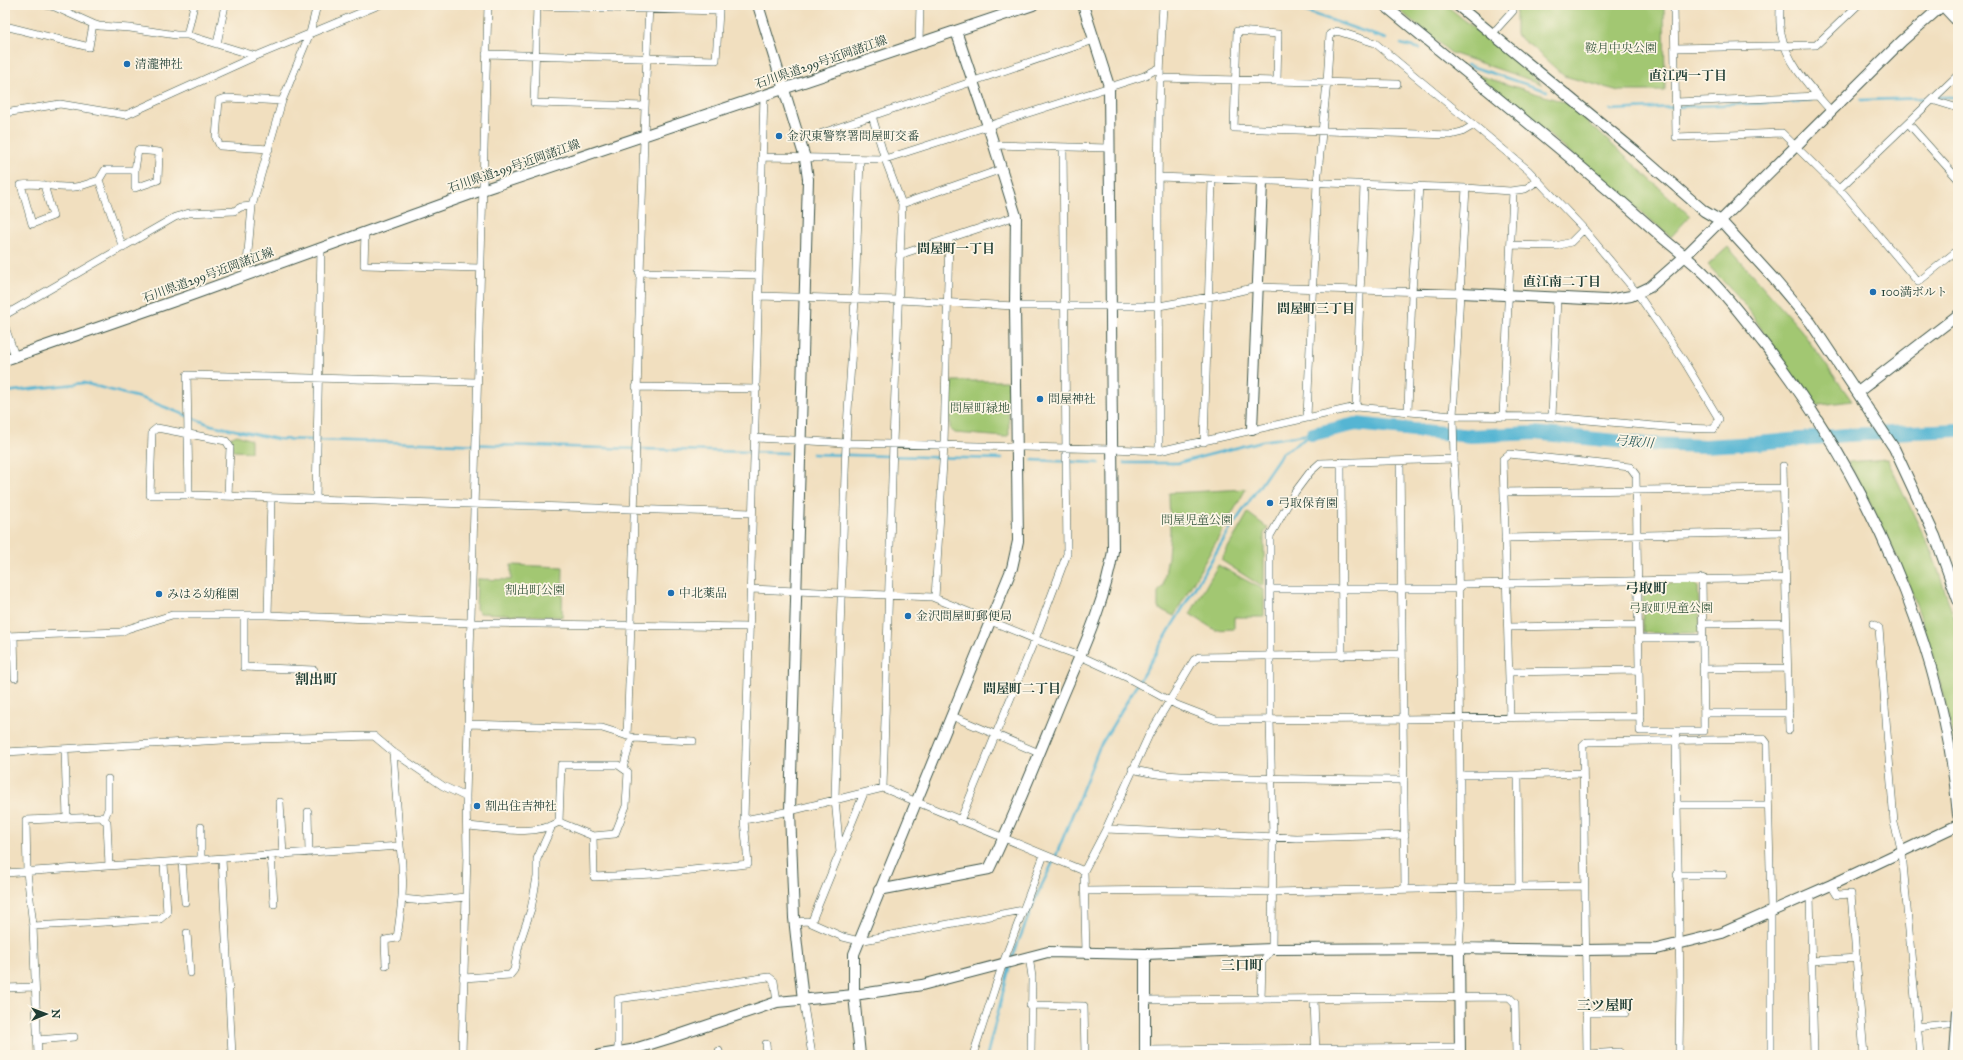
<svg xmlns="http://www.w3.org/2000/svg" width="1963" height="1060" viewBox="0 0 1963 1060" font-family="'IM FELL Great Primer','Noto Serif JP',serif">
<style>
.green{fill:#a2c772;stroke:#608253}
.lines{fill:none;stroke-linecap:round;stroke-linejoin:round}
.stream{stroke:#54b5d3;stroke-width:2.5}
.river{stroke:#54b5d3;stroke-width:14}
.street-casing{stroke:#3e5549;stroke-width:8}
.secondary-casing{stroke:#3e5549;stroke-width:12}
.street{stroke:#fff;stroke-width:7}
.secondary{stroke:#fff;stroke-width:10}
.secondary-bridge-casing{stroke:#3e5549;stroke-width:12;stroke-linecap:butt}
.secondary-bridge{stroke:#fff;stroke-width:10}
.poi-dot{fill:#1f6fb2;stroke:#fcf5e5;stroke-width:1.5}
.labels{text-anchor:middle;dominant-baseline:central;stroke-width:3.5;stroke-linejoin:round;paint-order:stroke}
.park-label{font-size:12px;fill:#395940;stroke:#fcf5e5}
.street-label{font-size:12px;fill:#1f3d34;stroke:#fcf5e5}
.poi-label{font-size:12px;fill:#1f3d34;stroke:#fcf5e5;text-anchor:start}
.neighbourhood-label{font-size:13px;font-weight:bold;fill:#1f3d34;stroke:#fcf5e5}
.water-label{font-size:13px;font-style:italic;fill:#2c5b5c;stroke:#fcf5e5}
.quarter-label{font-size:14px;font-weight:bold;fill:#1f3d34;stroke:#fcf5e5}
</style>
<rect width="100%" height="100%" fill="#fcf5e5"/>
<filter id="ink" filterUnits="userSpaceOnUse"><feTurbulence type="fractalNoise" baseFrequency=".025" numOctaves="2"/><feDisplacementMap in="SourceGraphic" scale="8" xChannelSelector="R" yChannelSelector="G"/><feConvolveMatrix kernelMatrix="1 2 1 2 8 2 1 2 1" color-interpolation-filters="sRGB"/></filter>
<filter id="wash" filterUnits="userSpaceOnUse"><feTurbulence type="fractalNoise" baseFrequency=".012" numOctaves="4" result="noise"/><feDisplacementMap in="SourceGraphic" scale="16" xChannelSelector="R" yChannelSelector="G"/><feGaussianBlur stdDeviation="0.9" result="paint"/><feColorMatrix in="noise" values="0 0 0 0 0 0 0 0 0 0 0 0 0 0 0 0 0 1.4 0 .05"/><feComposite in="paint" operator="in"/></filter>
<g filter="url(#wash)">
<rect width="100%" height="100%" fill="#f1dfbf"/>
<!-- green -->
<path class="green" d="M1393,5H1446L1542,84L1451,53Z
M1516,5H1664L1665,91H1619L1564,76L1532,47L1516,35Z
M1477,75L1567,103L1690,216L1671,237Z
M1728,247L1801,330L1852,401L1812,406L1747,307L1708,265Z
M952,381H1008L1009,435L1005,437L955,433L950,429Z
M237,435L251,440V452L233,451L230,438Z
M1887,459L1933,555L1958,630V765C1945,698 1929,631 1902,569C1886,532 1867,497 1848,462Z
M1246,489L1174,616L1158,608V592L1163,586L1168,557L1170,531L1169,493Z
M1248,513L1268,528L1264,534V585L1261,586L1221,560Z
M511,565L563,567L562,617L480,613L476,609L477,579L511,580Z
M1218,565L1264,590V617H1234V629L1215,630L1190,614Z
M1694,583L1698,586L1700,630L1697,633H1650L1643,632V584Z"/>
<g class="lines">
<!-- stream -->
<path class="stream" d="M1287,5L1386,39
M1401,44L1420,49
M1467,65L1547,91
M1937,97H1958
M1861,100L1932,98
M1610,110L1810,101
M5,392L84,383L144,399L211,425L277,439L787,453
M812,454L1002,459
M1032,460L1099,463
M1124,463H1178L1262,441L1310,434
M1012,958L1037,895L1055,858L1099,748L1227,534L1282,453L1313,434
M987,1055L1010,965"/>
<!-- river -->
<path class="river" d="M1313,434L1356,424L1471,436L1534,433L1647,444L1704,446L1757,443L1846,435L1958,430"/>
</g>
</g>
<g filter="url(#ink)">
<g class="lines">
<defs>
<path id="street" d="M46,5L55,7L93,24
M1674,5L1676,137L1782,133L1844,194L1918,282L1958,250
M1780,5C1780,14 1779,24 1781,33C1787,64 1811,88 1831,111
M5,26L89,47L93,24L99,26L130,28L176,35H187L256,56
M1492,34L1513,11V5
M187,35L194,5
M919,42L920,5
M217,44L225,5
M1675,48L1816,45L1858,5
M486,54C563,56 640,58 716,60L719,11L537,6L534,103L645,106
M1159,78L1397,84
M1277,81L1278,34L1237,31L1234,128L1450,135L1462,132L1474,125
M1932,100L1958,108
M1676,102L1818,96
M5,113L60,104L126,115L256,56L379,5
M872,116L885,159L902,204L893,443L883,788
M1908,123L1958,179
M799,141L1094,40
M994,145L1109,148
M269,149L220,146L216,138L219,100L227,98L282,101
M762,157L885,159L1144,76L1159,68
M1158,177L1466,188L1453,416L1454,459L1458,535L1461,917L1459,948
M99,180L123,248
M44,185L53,216L32,224L21,185C39,182 57,189 75,187C83,186 92,182 99,180L105,170H135L138,150L159,152L158,180L135,188V170
M1466,188L1510,191L1525,189L1538,181
M1839,189L1958,75
M902,204L1002,169
M365,232L364,265L480,268
M1511,245L1556,246L1571,242L1584,229
M899,255L1016,216
M639,272L759,275
M246,275L252,206L282,101L310,33L317,5
M759,296L898,300L1015,306H1159L1231,293L1257,287L1461,293
M5,315L175,217L189,213L234,211L241,207L252,206
M5,327L15,356
M477,382L187,375L189,495L752,513
M636,387L757,389
M1356,407L1364,185
M1408,411L1412,292L1419,186
M1503,417L1513,191
M1552,417L1557,297
M756,438L846,443L1112,449L1159,451L1356,407L1453,416L1552,417L1678,428L1714,429L1719,419L1684,361L1637,293L1582,227L1528,170L1375,43L1337,31L1330,34L1327,82L1317,183L1307,417
M1204,442L1212,180
M1159,451C1159,303 1155,154 1163,5
M1341,462L1342,656
M1400,462L1405,889
M1783,466L1789,730
M1504,492L1783,488
M189,495H150L152,432L157,428L226,441L230,447L228,496
M316,499L321,248
M1505,538L1784,532
M750,589L932,597L1042,642L1080,656L1126,677L1177,705L1216,720L1402,719L1640,716
M1271,589H1459L1463,584L1785,578
M935,598L944,445L949,238
M268,615L271,498
M244,616V667L314,670
M1702,624L1786,623
M1873,624L1879,628L1894,823L1902,852L1920,1055
M1508,627L1638,625
M5,636L121,632L127,629L172,615H268L472,623L750,627
M14,636L15,678
M1638,638H1702
M1703,669L1787,668
M1509,672L1639,670
M1704,713H1789
M952,716L1039,753
M1510,718L1503,459L1509,454L1630,467L1636,475L1640,731H1704L1702,578
M469,724L602,728L634,738L693,741
M627,736C637,493 638,249 649,5
M1676,737L1680,988L1679,1055
M65,749L67,819
M5,752L223,740L374,736L393,752L443,786L466,797
M623,768L632,737
M1132,769C1159,777 1189,776 1217,777C1280,779 1342,780 1404,780
M1518,775L1583,773
M280,802L283,855
M1676,805H1767
M308,812L309,853
M104,820L108,809V779
M744,820L790,811L883,788L1084,871
M960,821L1035,639L1067,554L1063,147
M559,822L561,765H618L628,772L626,806L615,834L593,836
M468,826C496,828 534,837 559,822L593,836L594,877L654,874L748,864L744,820L764,95
M201,827V860
M1106,829L1296,838L1405,835
M840,853L835,799L837,726L846,443L855,299L860,159
M271,855L274,904
M222,859L232,1055
M182,861L185,902
M5,873L400,846L393,752
M1677,875H1723
M1831,885L1837,895L1851,894L1864,1055
M1519,887L1584,886
M1086,891L1182,890L1272,892L1519,887L1518,775H1460
M1810,895L1814,1055
M403,899L423,901L466,897
M795,922L807,921L843,937L859,941L1023,910
M811,923L864,793
M33,926L160,919L167,913L164,863
M187,933L190,973
M1086,953L1084,871L1106,829L1149,735L1194,660L1199,657L1402,654
M1029,956L1032,977L1031,1055
M1811,961L1857,958
M386,965L385,940L397,938C402,904 405,881 400,846
M463,978L510,975L514,970L519,945L531,909L537,877V859L551,828
M5,988L35,987
M803,1000L812,1055
M1145,1000L1509,997L1515,1003L1516,1055
M1261,1000L1262,962L1272,949L1273,837L1270,720V536L1295,492L1310,472L1320,463L1454,459
M1314,1000L1316,1055
M1030,1005L1084,1006L1085,1055
M1586,1013H1625
M1917,1027L1958,1023
M37,1040L74,1037
M766,1044L767,1055
M1145,1050L1460,1047
M719,1051L720,1055
M618,1052V999L769,977L774,981L777,1002
M1587,1054L1619,1052
M38,1055L33,926L27,872L26,820L101,817L107,822L109,866
M462,1055L467,853L466,797L488,5
M973,1055L1003,963L1044,855
M1587,1055L1583,746L1587,742L1764,739L1767,743L1771,911V1055"/>
<path id="secondary" d="M758,5L805,158L808,179L790,811L794,918L803,1000
M1384,5C1478,83 1574,158 1665,240C1678,251 1692,261 1704,273C1726,294 1745,320 1764,344C1867,477 1945,646 1958,815
M1457,5L1635,151L1704,211L1721,221L1774,279L1811,323L1894,448L1935,536L1958,600
M1942,5L1958,22
M1461,293L1607,300L1631,296L1650,287L1684,257L1902,41L1943,5
M5,360L186,297L482,190L1033,5
M1858,392L1958,315
M1252,429L1262,182
M879,890L989,869C1015,815 1037,759 1060,703C1080,655 1105,604 1113,551L1109,86L1083,5
M1459,948L1460,1055
M1145,954V1055
M600,1055L631,1050L670,1038L777,1002L854,995L922,985L1048,952L1145,954L1272,949L1459,948L1585,950L1657,949L1722,933L1831,885L1958,825
M860,1055L854,995V954L1012,568L1018,541L1015,306L1016,216L988,126L956,31"/>
</defs>
<!-- street casing -->
<use href="#street" class="street-casing"/>
<!-- secondary casing -->
<use href="#secondary" class="secondary-casing"/>
<!-- street -->
<use href="#street" class="street"/>
<!-- secondary -->
<use href="#secondary" class="secondary"/>
<defs>
<path id="secondary-bridge" d="M1955,1055L1958,1010"/>
</defs>
<!-- secondary-bridge casing -->
<use href="#secondary-bridge" class="secondary-bridge-casing"/>
<!-- secondary-bridge -->
<use href="#secondary-bridge" class="secondary-bridge"/>
</g>
</g>
<!-- markers -->
<g class="poi-dot">
<circle cx="127" cy="64" r="4"/>
<circle cx="779" cy="136" r="4"/>
<circle cx="1873" cy="292" r="4"/>
<circle cx="1040" cy="399" r="4"/>
<circle cx="1270" cy="503" r="4"/>
<circle cx="671" cy="593" r="4"/>
<circle cx="159" cy="594" r="4"/>
<circle cx="908" cy="616" r="4"/>
<circle cx="477" cy="806" r="4"/>
</g>
<g class="labels">
<!-- park labels -->
<g class="park-label">
<text x="1621" y="48">鞍月中央公園</text>
<text x="980" y="408">問屋町緑地</text>
<text x="1197" y="520">問屋児童公園</text>
<text x="535" y="590">割出町公園</text>
<text x="1671" y="608">弓取町児童公園</text>
</g>
<!-- street labels -->
<g class="street-label">
<text transform="translate(821 62) rotate(-19)">石川県道299号近岡諸江線</text>
<text transform="translate(514 166) rotate(-19)">石川県道299号近岡諸江線</text>
<text transform="translate(208 275) rotate(-20)">石川県道299号近岡諸江線</text>
</g>
<!-- poi labels -->
<g class="poi-label">
<text x="135" y="64">清瀧神社</text>
<text x="787" y="136">金沢東警察署問屋町交番</text>
<text x="1881" y="292">100満ボルト</text>
<text x="1048" y="399">問屋神社</text>
<text x="1278" y="503">弓取保育園</text>
<text x="679" y="593">中北薬品</text>
<text x="167" y="594">みはる幼稚園</text>
<text x="916" y="616">金沢問屋町郵便局</text>
<text x="485" y="806">割出住吉神社</text>
</g>
<!-- neighbourhood labels -->
<g class="neighbourhood-label">
<text x="1688" y="76">直江西一丁目</text>
<text x="956" y="249">問屋町一丁目</text>
<text x="1562" y="282">直江南二丁目</text>
<text x="1316" y="309">問屋町三丁目</text>
<text x="1022" y="689">問屋町二丁目</text>
</g>
<!-- water labels -->
<g class="water-label">
<text transform="translate(1634 442) rotate(5)">弓取川</text>
</g>
<!-- quarter labels -->
<g class="quarter-label">
<text x="1646" y="588">弓取町</text>
<text x="316" y="679">割出町</text>
<text x="1242" y="965">三口町</text>
<text x="1605" y="1005">三ツ屋町</text>
</g>
</g>
<!-- margin -->
<rect width="1963" height="1060" fill="none" stroke="#fcf5e5" stroke-width="20"/>
<!-- north arrow -->
<g transform="translate(46 1014) rotate(89)" stroke="#fcf5e5" stroke-width="3" paint-order="stroke">
<path d="M0-3L7 15L0 10L-7 15Z" fill="#1f3d34"/>
<text y="-6" font-size="11" font-weight="bold" text-anchor="middle" fill="#1f3d34">N</text>
</g>
</svg>
